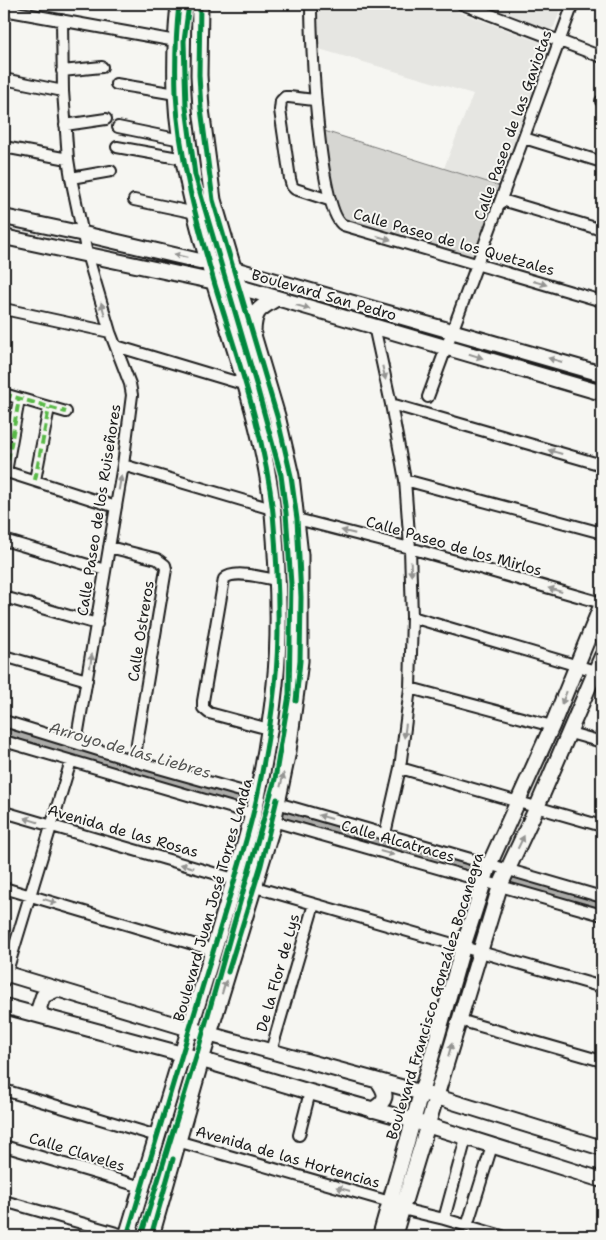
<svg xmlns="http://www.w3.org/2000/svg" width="606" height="1240" viewBox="0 0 606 1240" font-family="'Shantell Sans',sans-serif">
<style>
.built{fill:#e6e6e2}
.green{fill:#d6d6d2;stroke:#797977}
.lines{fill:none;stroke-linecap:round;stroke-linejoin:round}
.river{stroke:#acaca9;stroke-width:15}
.street-casing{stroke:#1c1c1c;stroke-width:14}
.secondary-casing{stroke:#1c1c1c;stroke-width:18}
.primary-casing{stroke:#1c1c1c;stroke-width:19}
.street{stroke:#f6f6f2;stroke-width:10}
.secondary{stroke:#f6f6f2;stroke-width:14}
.primary{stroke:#f6f6f2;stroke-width:15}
.quiet{stroke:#58b947;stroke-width:4;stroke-dasharray:8 4;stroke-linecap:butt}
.cycleway-casing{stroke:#f6f6f2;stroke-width:8}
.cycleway{stroke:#00873e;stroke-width:5}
.oneway{fill:#949492}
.labels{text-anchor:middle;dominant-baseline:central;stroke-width:4;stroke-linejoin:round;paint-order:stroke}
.street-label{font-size:15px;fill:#1c1c1c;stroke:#f6f6f2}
.water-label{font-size:16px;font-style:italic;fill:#565654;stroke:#f6f6f2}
</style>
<rect width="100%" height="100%" fill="#f6f6f2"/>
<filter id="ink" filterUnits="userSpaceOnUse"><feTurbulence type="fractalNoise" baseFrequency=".02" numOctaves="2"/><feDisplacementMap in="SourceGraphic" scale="10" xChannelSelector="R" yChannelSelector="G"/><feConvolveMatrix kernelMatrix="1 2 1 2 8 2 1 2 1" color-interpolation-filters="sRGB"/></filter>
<g filter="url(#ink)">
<!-- built -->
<path class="built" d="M319,4H438L550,46L500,186L444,168L473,94L319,49Z
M482,4H563L554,27L550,30Z"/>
<!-- green -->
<path class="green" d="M321,130L500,186L474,258L339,220L331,197Z"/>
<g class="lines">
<!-- river -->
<path class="river" d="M4,731L247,802
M284,813L477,870
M514,881L602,907"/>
<defs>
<path id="street" d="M311,4C311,37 318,211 343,225L602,301
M462,4L602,57
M4,10L176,41
M62,20L63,91L68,159L71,178L87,254L110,332L130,384L132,395L123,465L76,743
M62,71L102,67
M4,79L63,91
M116,84L176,94
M314,100L289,97H285L281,101L280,110L290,179L292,186L295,189L329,200
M601,101L602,102
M65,125L106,119
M118,127L181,140
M524,138L602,162
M4,147L68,159
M117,147L184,159
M71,178L111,171
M134,200L196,213
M502,200L602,230
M4,309L110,332
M374,326L391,404L405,480L410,548L412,617L410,688L400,768L385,834
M116,346L246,385
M4,394L66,412
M428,397L573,4
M391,404L602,465
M123,465L272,509
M4,471L116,507
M6,472L19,399
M35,480L49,408
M405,480L602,533
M297,519L410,548L602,603
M4,540L105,570
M109,547L157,559L165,565L166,569L134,761
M4,597L97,624
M412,617L602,673
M4,656L87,680
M410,688L552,726
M4,721L134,761L258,796
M269,729L209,713L203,708V701L224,579C234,569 263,578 277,580
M570,733L602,742
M4,741L253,814
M400,768L602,826
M277,803L602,897
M4,812L234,879
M273,821L602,915
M255,887L602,987
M4,888L213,950
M4,981L71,761
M459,1020L602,1061
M271,1051L314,904
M4,1090L157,1136
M299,1135L310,1092
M177,1141L390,1202
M4,1146L142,1187
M4,1201L127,1236
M402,1209L444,1219L502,1236
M444,1219L466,1138
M467,1226L492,1146"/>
<path id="secondary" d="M4,217L84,234L234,269L602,374
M4,237L239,287L602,393
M4,973L190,1029L437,1097L602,1148
M4,1006L182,1054L310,1092L414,1121L602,1180
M42,1016L39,1008L43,996L58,989
M372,1110C387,1101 388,1095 378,1081
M380,1236L463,947L490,863L552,726L602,604
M394,1236L500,886L537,807L602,656"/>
<path id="primary" d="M253,331C254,311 258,309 275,299
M127,1236C157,1134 189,1034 219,932C232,887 247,843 257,797C265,760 271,722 275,684C281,628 278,570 273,513C265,435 238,360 215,285C197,223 179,158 176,93C175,63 176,33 179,4
M151,1236L201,1060L272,827L288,751L300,661V555L291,476L277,416L213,200L201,109L199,75L200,4"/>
</defs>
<!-- street casing -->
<use href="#street" class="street-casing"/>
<!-- secondary casing -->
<use href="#secondary" class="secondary-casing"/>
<!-- primary casing -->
<use href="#primary" class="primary-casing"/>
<!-- street -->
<use href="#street" class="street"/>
<!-- secondary -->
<use href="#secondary" class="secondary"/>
<!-- primary -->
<use href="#primary" class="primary"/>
<!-- quiet -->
<path class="quiet" d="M4,394L66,412
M6,472L19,399
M35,480L49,408"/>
<defs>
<path id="cycleway" d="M200,4L199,75L201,109L213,200L277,416L291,476L297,519L301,597L300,661L296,701
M228,972L261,865L277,799
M127,1236C157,1134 189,1034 219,932C232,887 247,843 257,797C265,760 271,722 275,684C281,628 278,570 273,513C265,435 238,360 215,285C197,223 179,158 176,93C175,63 176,33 179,4
M141,1236L198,1050L275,779L289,695L291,584L286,513L281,475L257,387L195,175L186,107L184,41L189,4
M151,1236L173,1159"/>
</defs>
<!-- cycleway casing -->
<use href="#cycleway" class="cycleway-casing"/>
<!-- cycleway -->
<use href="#cycleway" class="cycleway"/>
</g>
<!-- one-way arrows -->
<defs><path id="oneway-solid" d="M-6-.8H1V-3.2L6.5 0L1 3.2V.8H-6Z" transform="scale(1.25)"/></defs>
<g class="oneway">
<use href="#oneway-solid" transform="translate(384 238) rotate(16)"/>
<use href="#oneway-solid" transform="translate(180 256) rotate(-167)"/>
<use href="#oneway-solid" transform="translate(540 283) rotate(16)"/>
<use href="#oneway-solid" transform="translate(303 307) rotate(16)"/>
<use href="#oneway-solid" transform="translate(103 309) rotate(-106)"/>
<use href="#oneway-solid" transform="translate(476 356) rotate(17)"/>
<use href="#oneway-solid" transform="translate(555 360) rotate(-164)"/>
<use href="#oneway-solid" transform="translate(384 373) rotate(77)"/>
<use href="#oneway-solid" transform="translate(555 452) rotate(-164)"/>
<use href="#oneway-solid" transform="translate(120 483) rotate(-80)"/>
<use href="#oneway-solid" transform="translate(348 532) rotate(-166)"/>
<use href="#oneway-solid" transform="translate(411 569) rotate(88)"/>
<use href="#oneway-solid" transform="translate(555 590) rotate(-164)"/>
<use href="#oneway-solid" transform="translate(91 661) rotate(-81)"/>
<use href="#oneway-solid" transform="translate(564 698) rotate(112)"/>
<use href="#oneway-solid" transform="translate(405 731) rotate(97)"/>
<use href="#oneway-solid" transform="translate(282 780) rotate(-77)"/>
<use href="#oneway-solid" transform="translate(325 817) rotate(-164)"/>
<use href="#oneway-solid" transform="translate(31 820) rotate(-163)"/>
<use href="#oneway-solid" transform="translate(521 842) rotate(-64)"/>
<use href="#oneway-solid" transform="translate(387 853) rotate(16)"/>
<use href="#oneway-solid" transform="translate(187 866) rotate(-164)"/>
<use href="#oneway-solid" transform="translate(50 901) rotate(17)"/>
<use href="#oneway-solid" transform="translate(224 987) rotate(-73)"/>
<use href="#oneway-solid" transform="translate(450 1050) rotate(-74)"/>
<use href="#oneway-solid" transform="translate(343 1189) rotate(-164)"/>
</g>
</g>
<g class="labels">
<!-- street labels -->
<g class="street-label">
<text transform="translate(513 125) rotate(-70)">Calle Paseo de las Gaviotas</text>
<text transform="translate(454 242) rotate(16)">Calle Paseo de los Quetzales</text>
<text transform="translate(324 295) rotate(16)">Boulevard San Pedro</text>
<text transform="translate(99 510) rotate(-81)">Calle Paseo de los Ruiseñores</text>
<text transform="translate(454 546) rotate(16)">Calle Paseo de los Mirlos</text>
<text transform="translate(141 631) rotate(-81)">Calle Ostreros</text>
<text transform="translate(123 831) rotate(16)">Avenida de las Rosas</text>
<text transform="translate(398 841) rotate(16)">Calle Alcatraces</text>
<text transform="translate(213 900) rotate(-74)">Boulevard Juan José Torres Landa</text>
<text transform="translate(278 973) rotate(-74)">De la Flor de Lys</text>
<text transform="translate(435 996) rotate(-73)">Boulevard Francisco González Bocanegra</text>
<text transform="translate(77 1152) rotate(17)">Calle Claveles</text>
<text transform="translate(288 1157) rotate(16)">Avenida de las Hortencias</text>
</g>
<!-- water labels -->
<g class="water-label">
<text transform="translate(130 750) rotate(16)">Arroyo de las Liebres</text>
</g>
</g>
<!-- margin -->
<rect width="606" height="1240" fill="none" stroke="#f6f6f2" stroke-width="20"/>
<rect x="10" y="10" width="586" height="1220" fill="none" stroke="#1c1c1c" stroke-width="2" filter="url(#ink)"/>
</svg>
